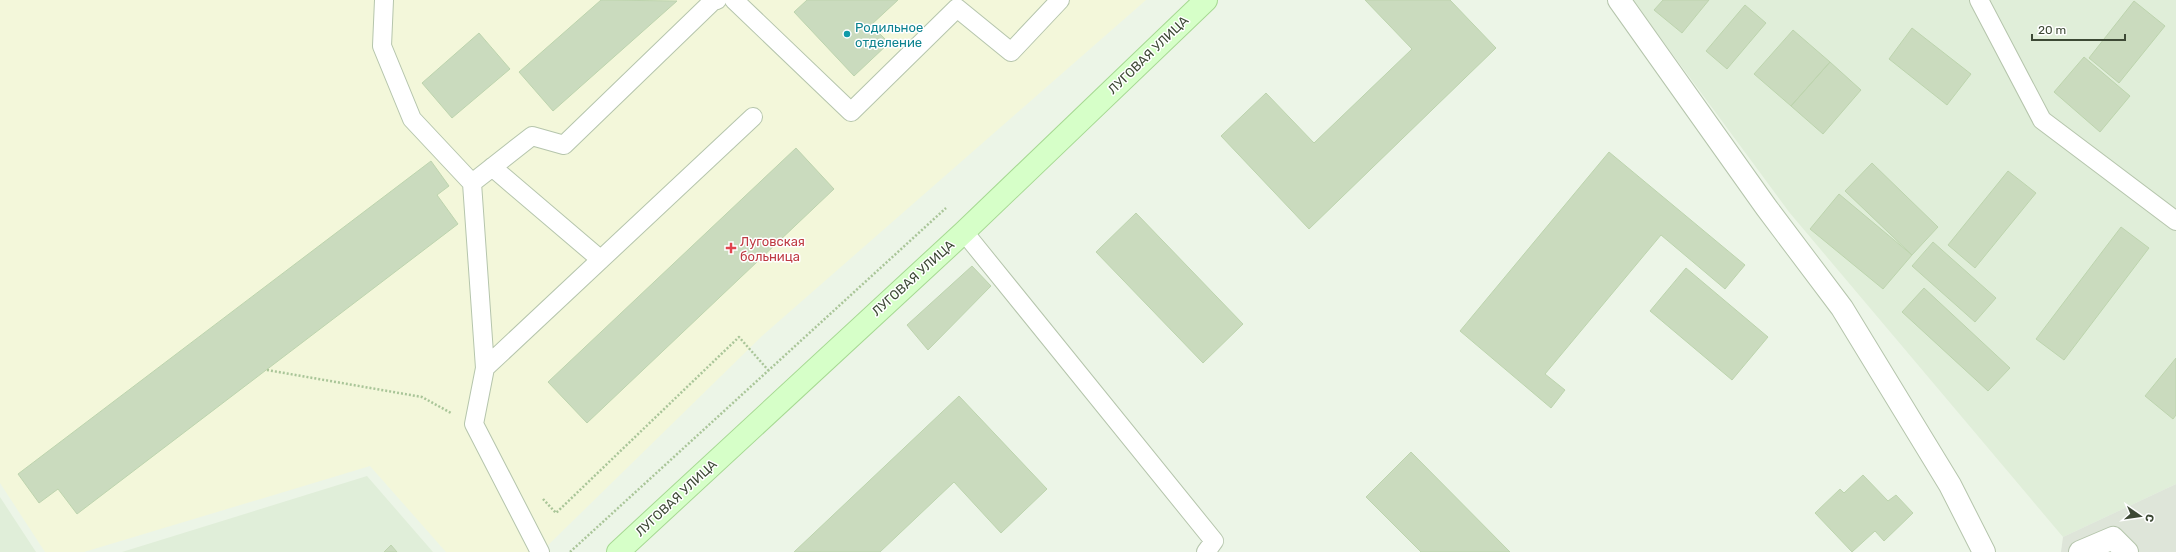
<svg xmlns="http://www.w3.org/2000/svg" width="2176" height="552" viewBox="0 0 2176 552" font-family="Rubik,sans-serif">
<style>
.residential{fill:#e0eed9}
.industrial{fill:#dee5d9}
.medical{fill:#f3f7da}
.building{fill:#cadbbe;stroke:#bdd4ae}
.lines{fill:none;stroke-linecap:round;stroke-linejoin:round}
.service-casing{stroke:#b5c5ac;stroke-width:20}
.minor-casing{stroke:#b5c5ac;stroke-width:24}
.secondary-casing{stroke:#a6d992;stroke-width:24}
.path{stroke:#a9c598;stroke-width:2.5;stroke-dasharray:2 2;stroke-linecap:butt}
.service{stroke:#fff;stroke-width:18}
.minor{stroke:#fff;stroke-width:22}
.secondary{stroke:#d6ffc8;stroke-width:22}
.culture-dot{fill:#0f9aa8;stroke:#fff;stroke-width:1.5}
.health-dot{fill:#e0444e;stroke:#fff;stroke-width:1.5}
.labels{text-anchor:middle;dominant-baseline:central;stroke-width:3;stroke-linejoin:round;paint-order:stroke}
.culture-label{font-size:13px;fill:#0d838f;stroke:#fff;text-anchor:start}
.street-label{font-size:13px;fill:#3d4935;stroke:#fff}
.health-label{font-size:13px;fill:#be3a42;stroke:#fff;text-anchor:start}
</style>
<rect width="100%" height="100%" fill="#ecf5e7"/>
<!-- residential -->
<path class="residential" d="M1630,0H2176V484L2063,537L1789,212L1637,6Z
M367,476L433,552H122Z
M0,497L36,552H0Z"/>
<!-- industrial -->
<path class="industrial" d="M2176,484V552H2061L2063,537Z"/>
<!-- medical -->
<path class="medical" d="M0,0H1146L762,336L541,552H446L370,466L84,552H45L0,483Z"/>
<!-- building -->
<path class="building" d="M601,0L677,1L553,111L519,72Z
M807,0H898L871,25L889,43L854,76L794,12Z
M1365,0H1450L1496,48L1309,229L1221,136L1266,93L1314,143L1412,49Z
M1663,0H1709L1682,33L1654,10Z
M2134,1L2165,26L2119,83L2089,58Z
M1745,5L1766,23L1727,69L1706,51Z
M1912,28L1971,74L1947,105L1889,59Z
M1793,30L1830,62L1791,106L1754,74Z
M479,33L510,69L452,118L422,83Z
M2084,57L2130,96L2100,132L2054,92Z
M1830,62L1861,90L1823,134L1791,106Z
M796,148L834,189L587,423L548,382Z
M1609,152L1745,265L1725,289L1661,235L1545,374L1565,390L1551,408L1460,331Z
M431,161L449,186L437,195L458,224L77,514L58,489L39,503L18,474Z
M1872,163L1938,227L1912,255L1845,191Z
M2008,171L2036,193L1975,268L1948,245Z
M1839,194L1912,255L1883,289L1810,229Z
M1136,213L1243,324L1203,363L1096,252Z
M2121,227L2149,248L2064,360L2036,339Z
M1933,242L1996,298L1975,322L1912,266Z
M972,266L991,286L928,350L907,325Z
M1686,268L1768,337L1732,380L1650,311Z
M1924,288L2010,368L1988,391L1902,312Z
M2176,358V415L2173,419L2145,396Z
M959,396L1047,489L1001,533L954,482L880,552H794Z
M1411,452L1510,552H1421L1366,497Z
M1863,475L1888,501L1896,495L1913,513L1884,541L1875,531L1852,552L1815,513L1840,489L1844,493Z
M391,545L397,552H384Z"/>
<g class="lines">
<defs>
<path id="service" d="M384,0L382,46L412,119L472,183
M734,0L851,112L957,8L1011,52L1060,0
M1979,0L2042,120L2176,221
M492,167L600,259
M964,232L1214,541L1206,552
M485,368L472,183L532,136L564,145L713,1L717,0
M540,552L474,424L485,368L753,117"/>
<path id="minor" d="M1619,0L1766,207L1842,308L1950,485L1984,552
M2080,552L2113,538L2127,552"/>
<path id="secondary" d="M618,552L964,232L1206,0"/>
</defs>
<!-- service casing -->
<use href="#service" class="service-casing"/>
<!-- minor casing -->
<use href="#minor" class="minor-casing"/>
<!-- secondary casing -->
<use href="#secondary" class="secondary-casing"/>
<!-- path -->
<path class="path" d="M267,370L422,397L451,413
M543,499L556,513L739,337L769,371
M570,552L946,208"/>
<!-- service -->
<use href="#service" class="service"/>
<!-- minor -->
<use href="#minor" class="minor"/>
<!-- secondary -->
<use href="#secondary" class="secondary"/>
</g>
<!-- markers -->
<circle class="culture-dot" cx="847" cy="34" r="4"/>
<path class="health-dot" d="M729 242h4v4h4v4h-4v4h-4v-4h-4v-4h4z"/>
<g class="labels">
<!-- culture labels -->
<g class="culture-label">
<text x="855" y="27">Родильное<tspan x="855" dy="15">отделение</tspan></text>
</g>
<!-- street labels -->
<g class="street-label">
<text transform="translate(1148 55) rotate(-44)">ЛУГОВАЯ УЛИЦА</text>
<text transform="translate(913 278) rotate(-42)">ЛУГОВАЯ УЛИЦА</text>
<text transform="translate(676 498) rotate(-43)">ЛУГОВАЯ УЛИЦА</text>
</g>
<!-- health labels -->
<g class="health-label">
<text x="740" y="241">Луговская<tspan x="740" dy="15">больница</tspan></text>
</g>
</g>
<!-- north arrow -->
<g transform="translate(2140 516) rotate(103)" stroke="#ffffff" stroke-width="3" paint-order="stroke">
<path d="M0-3L7 15L0 10L-7 15Z" fill="#3d4935"/>
<text y="-6" font-size="11" font-weight="bold" text-anchor="middle" fill="#3d4935">С</text>
</g>
<!-- scale -->
<path d="M2032 34v6h93v-6" fill="none" stroke="#3d4935" stroke-width="2"/>
<text x="2038" y="34" font-size="12" fill="#3d4935" stroke="#ffffff" stroke-width="3" paint-order="stroke">20 m</text>
</svg>
